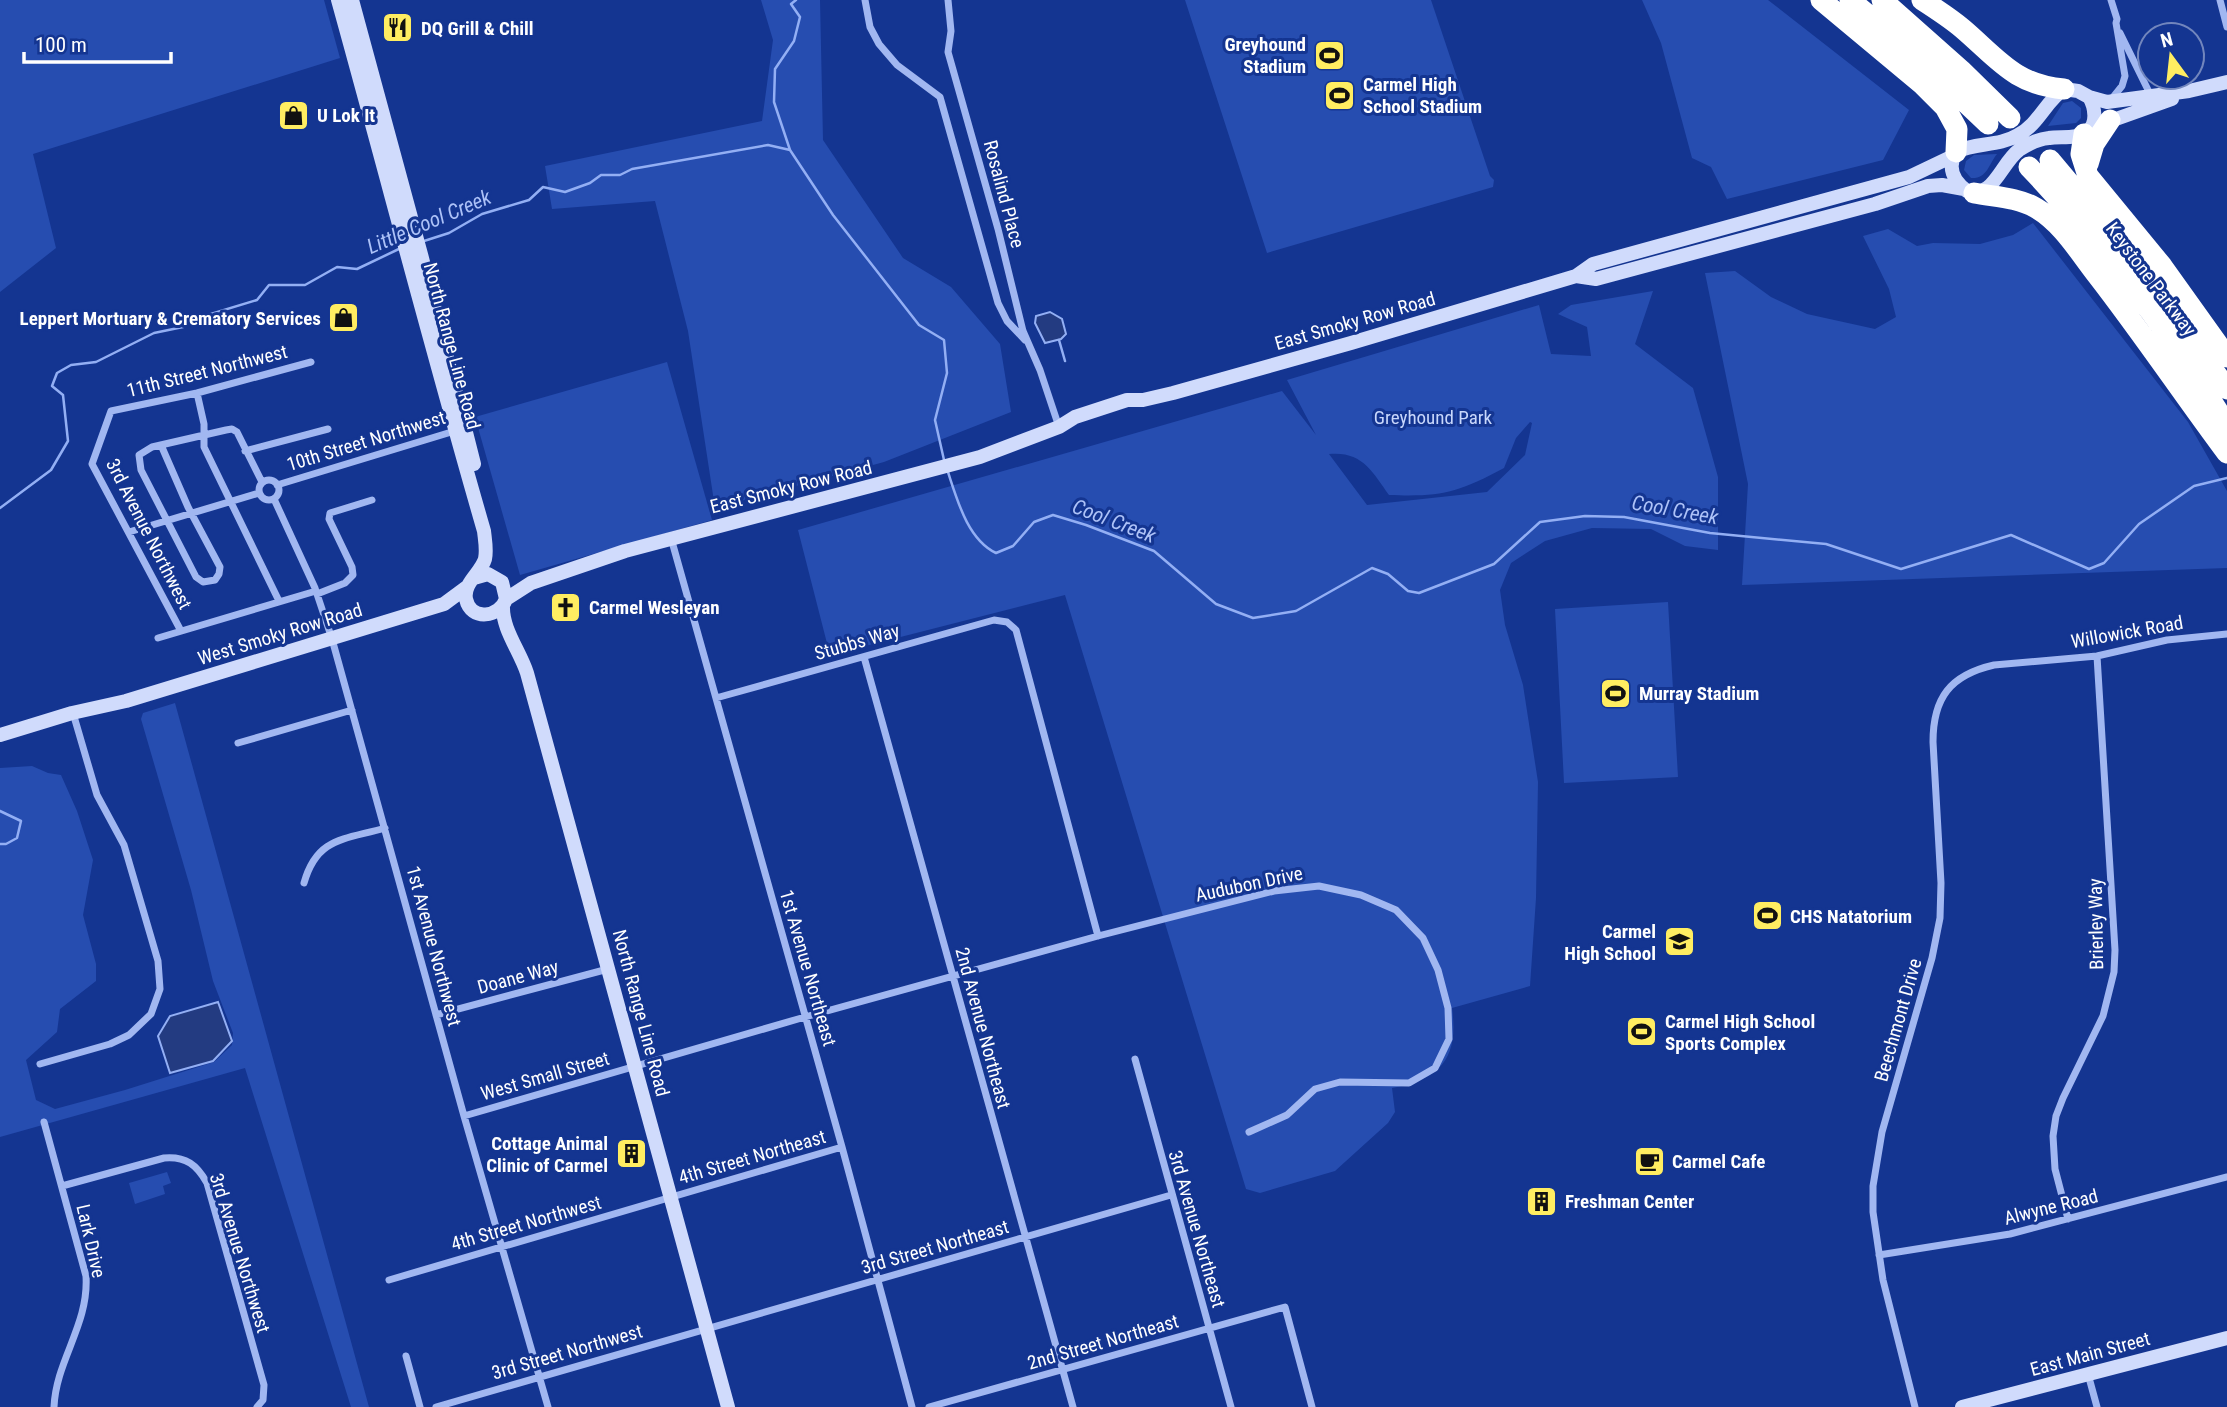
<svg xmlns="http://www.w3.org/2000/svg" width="2227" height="1407" viewBox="0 0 2227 1407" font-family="'Roboto Condensed',sans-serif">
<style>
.green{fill:#264db0;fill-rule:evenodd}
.water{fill:#233b81;stroke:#93aff4;stroke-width:2}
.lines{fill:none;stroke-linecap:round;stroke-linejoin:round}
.stream{stroke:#93aff4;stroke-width:2.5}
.street{stroke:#a1b7f1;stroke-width:7}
.secondary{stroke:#d0dbfc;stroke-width:14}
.highway{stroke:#fff;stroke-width:21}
.labels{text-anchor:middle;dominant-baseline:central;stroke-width:6;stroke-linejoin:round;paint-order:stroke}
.poi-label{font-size:19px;font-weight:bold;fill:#fff;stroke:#143591;text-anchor:start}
.street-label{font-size:19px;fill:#fff;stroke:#143591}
.park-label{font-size:19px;fill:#c8d7fc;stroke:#143591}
.water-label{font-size:21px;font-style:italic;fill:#adc2f8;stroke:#143591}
</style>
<rect width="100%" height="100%" fill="#143591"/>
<!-- green -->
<path class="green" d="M0,0H324L340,58L33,154L56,248L0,292Z
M761,0H820L823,140L903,258L951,287L1000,344L1011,412L884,462L715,508L688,331L655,201L552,209L545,166L762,121L773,40Z
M1185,0H1431L1490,176L1494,180L1493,187L1267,253Z
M1642,0H1768L1909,110L1883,160L1727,199L1711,167L1692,158L1661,43Z
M2072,101L2081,108V118L2076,123L2048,126L2063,103Z
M1997,154C1989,164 1987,179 1971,178L1964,170L1966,161L1974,155Z
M2033,223L2188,422L2227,491V568L1742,585L1748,484L1705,273L1735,271L1771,297L1807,314L1875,329L1896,317L1889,289L1863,236L1888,229L1917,246L1933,243L1980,244L2013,235Z
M1653,291L1635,344L1693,388L1718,477V550L1685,546L1651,529L1592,528L1545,541L1511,563L1500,590L1505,625L1523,685L1538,782L1536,898L1530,986L1452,1008C1459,1058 1441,1079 1392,1088L1395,1112L1388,1123L1335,1171L1260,1193L1246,1189L1065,595L830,655L798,530L1282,391L1316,435L1287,380L1539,305L1551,354L1591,356L1587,327L1558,314L1571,305ZM1530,422L1532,423L1525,455L1487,492L1367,505L1329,454C1362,451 1372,471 1389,495C1440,497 1458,493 1504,468L1516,438Z
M667,362L712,520L520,575L475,417Z
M1668,602L1678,777L1564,783L1555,609Z
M175,703L369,1407H351L245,1068L0,1137V768L32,766L48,773L61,775L77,811L93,860L83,915L96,964V981L60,1009L57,1032L26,1060L36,1100L55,1109L125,1090L214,1062L232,1045L233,1033L213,981L191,890L141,719L143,713Z
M167,1172L171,1183L163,1186L165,1194L135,1204L129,1183Z"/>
<!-- water -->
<path class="water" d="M1050,312L1062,319L1066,334L1061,339L1045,343L1035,323L1036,316Z
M218,1002L232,1041L213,1061L170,1073L158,1036L170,1016Z"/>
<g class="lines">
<!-- stream -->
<path class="stream" d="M796,0L791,4L800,17L794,41L775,69L774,102L790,150L833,215L919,325L944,340L947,373L935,420L944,460
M424,241L449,233L482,214L529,200L543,187L565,192L590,183L601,175H620L632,169L768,145L790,150
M1059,340L1065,361
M947,469C957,499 967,539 996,553L1013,546L1034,522L1053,515L1086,525L1154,551L1216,604L1253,618L1296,611L1372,568L1388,574L1408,591L1419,593L1494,564L1540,522L1585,516L1624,517L1710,533L1826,544L1901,569L2011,535L2089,569L2104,563L2139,524L2194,486L2227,478
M0,508L51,470L68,441L63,395L52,386L57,373L71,365L96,362L154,333L183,327L191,320L257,300L269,285H305L337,267L357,269L401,248
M0,811L21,821L17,838L6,844H0"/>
<!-- street -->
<path class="street" d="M865,0L870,27L879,44L897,65L940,97L998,303L1007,321L1025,340
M948,0L951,31L948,52L998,229L1023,331L1040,370L1059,427
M2220,0L2227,27
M2120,33L2152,98
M2110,101L2122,86L2125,76L2116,23L2117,19L2111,0
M197,393L204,424V447L279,601
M161,445L188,507L220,567L219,574L215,580L203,582L196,577L141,470L139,455L152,447L226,430L232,429L237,432L262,482
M245,451L328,429
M259 490a10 10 0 1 1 20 0a10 10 0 1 1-20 0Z
M277,485L458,430
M274,499L315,588L332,639L464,1116L548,1407
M129,532L259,493
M671,538L842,1147L912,1407
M317,594L345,583L353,575L352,567L329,519L330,513L372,500
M181,631L92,464L111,411L197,393L311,362
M158,638L316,591
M864,657L1073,1407
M716,698L994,620L1007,622L1016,630L1098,936
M238,743L352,710
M304,883C317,837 344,840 385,828
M436,1015L608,969
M1135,1059L1231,1407
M40,1064L110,1044L129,1035L151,1014L160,989L158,961L124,845L97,795L73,713
M464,1116L805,1017L1098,936L1274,891L1319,886L1361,895L1396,910L1423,938L1438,970L1448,1008L1449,1039L1435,1068L1409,1083L1340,1082L1315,1089L1287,1115L1249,1132
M44,1122L86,1276C89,1325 56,1360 54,1407
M62,1186L164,1158C186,1156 197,1165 207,1183L264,1385L263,1400L257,1407
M2068,1219L2055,1169L2053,1136L2056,1116L2063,1098L2103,1016L2114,972L2115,950L2097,656
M1879,1255L2010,1234L2227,1177
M389,1280L842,1147
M406,1356L420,1407
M2088,1374L2097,1407
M436,1407L1171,1195
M929,1407L1285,1307L1312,1407
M1915,1407L1883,1280L1873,1212V1186L1882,1132L1932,958L1940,918L1941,883L1933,742C1933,698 1950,675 1994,665L2097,656L2167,640L2227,634"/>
<!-- secondary -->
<path class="secondary" d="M338,0C387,177 433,355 484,531C485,540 487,550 485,559C481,573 463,583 466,599C471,622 500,617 506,599L502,582L488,574L474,578
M352,0L422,258L474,464
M2089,97C2095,107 2098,124 2087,132C2077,140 2060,136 2049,138C2038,139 2028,144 2019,150C2001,163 1993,200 1967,191C1953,181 1947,167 1956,152C1976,142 1998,147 2018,135C2039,124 2045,102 2064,89L2078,91L2089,97L2107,102L2189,91L2227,82
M2102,124L2172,99
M1576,276L1596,279L1875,204L1928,186L1942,185L1964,189
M506,599L531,583L625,551L980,457L1059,427L1075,417L1127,400H1143L1173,393L1351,343L1576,276L1593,264L1909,177L1953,156
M503,606C502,629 520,651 527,673L728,1407
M0,735L72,713L126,701L444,604L467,587
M1962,1407L2227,1338"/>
<!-- highway -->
<path class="highway" d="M1821,0L1923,85L1945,107L1957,129L1956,152
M1850,0L1908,48L1988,124
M1882,0L1961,70L2010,118
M1922,0C1936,9 1950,18 1963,29C1998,59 2015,85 2064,89
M2084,134L2081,154L2088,176L2162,266L2227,357
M2050,160L2139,266L2227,389
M2088,164L2094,144L2110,120
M2029,167C2104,245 2171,333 2227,426
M1974,193C1995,197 2017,197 2036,208C2062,223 2079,252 2097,275C2142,333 2183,394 2227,453"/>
</g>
<!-- icons -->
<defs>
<symbol id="restaurant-square" viewBox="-11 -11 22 22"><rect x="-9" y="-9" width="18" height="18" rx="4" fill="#ffed61" stroke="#143591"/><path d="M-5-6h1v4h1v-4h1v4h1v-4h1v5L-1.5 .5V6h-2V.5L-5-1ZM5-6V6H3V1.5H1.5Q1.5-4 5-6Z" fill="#111"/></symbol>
<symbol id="stadium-square" viewBox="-11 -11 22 22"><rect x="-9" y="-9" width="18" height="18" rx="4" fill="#ffed61" stroke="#143591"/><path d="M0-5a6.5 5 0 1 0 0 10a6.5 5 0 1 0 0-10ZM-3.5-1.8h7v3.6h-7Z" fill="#111"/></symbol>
<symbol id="shop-square" viewBox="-11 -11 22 22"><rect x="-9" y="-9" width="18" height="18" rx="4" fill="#ffed61" stroke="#143591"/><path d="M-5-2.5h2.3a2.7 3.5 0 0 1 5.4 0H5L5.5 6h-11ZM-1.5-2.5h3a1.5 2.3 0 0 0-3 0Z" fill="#111"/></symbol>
<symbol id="church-square" viewBox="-11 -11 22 22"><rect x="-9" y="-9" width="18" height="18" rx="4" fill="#ffed61" stroke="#143591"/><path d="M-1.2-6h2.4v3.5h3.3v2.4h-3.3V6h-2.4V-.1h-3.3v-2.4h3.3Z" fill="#111"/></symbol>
<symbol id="school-square" viewBox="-11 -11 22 22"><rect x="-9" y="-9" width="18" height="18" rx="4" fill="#ffed61" stroke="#143591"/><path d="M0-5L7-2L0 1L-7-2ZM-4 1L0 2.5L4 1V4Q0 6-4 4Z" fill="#111"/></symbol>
<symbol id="building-square" viewBox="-11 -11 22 22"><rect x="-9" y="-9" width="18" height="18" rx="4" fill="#ffed61" stroke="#143591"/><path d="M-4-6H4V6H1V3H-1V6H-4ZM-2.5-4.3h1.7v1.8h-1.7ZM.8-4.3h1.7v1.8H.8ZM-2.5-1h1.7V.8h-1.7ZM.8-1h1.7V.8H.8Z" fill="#111"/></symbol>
<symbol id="cafe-square" viewBox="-11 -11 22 22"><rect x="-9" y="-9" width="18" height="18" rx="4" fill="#ffed61" stroke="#143591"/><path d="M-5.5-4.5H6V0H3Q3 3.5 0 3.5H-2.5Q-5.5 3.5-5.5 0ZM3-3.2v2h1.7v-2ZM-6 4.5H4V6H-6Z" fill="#111"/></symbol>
</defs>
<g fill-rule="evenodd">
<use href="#restaurant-square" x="380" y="10" width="35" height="35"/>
<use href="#stadium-square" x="1312" y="38" width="35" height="35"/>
<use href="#stadium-square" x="1322" y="78" width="35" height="35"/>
<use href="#shop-square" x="276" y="98" width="35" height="35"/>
<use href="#shop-square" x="326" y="300" width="35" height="35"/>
<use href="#church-square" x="548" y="590" width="35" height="35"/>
<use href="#stadium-square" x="1598" y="676" width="35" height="35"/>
<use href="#stadium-square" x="1750" y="898" width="35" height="35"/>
<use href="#school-square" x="1662" y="924" width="35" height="35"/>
<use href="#stadium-square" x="1624" y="1014" width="35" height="35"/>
<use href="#building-square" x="614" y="1136" width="35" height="35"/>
<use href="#cafe-square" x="1632" y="1144" width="35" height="35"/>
<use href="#building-square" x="1524" y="1184" width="35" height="35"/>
</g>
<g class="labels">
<!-- poi labels -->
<g class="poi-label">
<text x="421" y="28">DQ Grill &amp; Chill</text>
<text x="1306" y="44" text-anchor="end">Greyhound<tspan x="1306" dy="22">Stadium</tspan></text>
<text x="1363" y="84">Carmel High<tspan x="1363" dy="22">School Stadium</tspan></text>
<text x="317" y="115">U Lok It</text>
<text x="321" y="318" text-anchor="end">Leppert Mortuary &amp; Crematory Services</text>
<text x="589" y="607">Carmel Wesleyan</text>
<text x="1639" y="693">Murray Stadium</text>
<text x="1790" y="916">CHS Natatorium</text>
<text x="1656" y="931" text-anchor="end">Carmel<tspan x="1656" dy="22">High School</tspan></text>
<text x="1665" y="1021">Carmel High School<tspan x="1665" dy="22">Sports Complex</tspan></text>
<text x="608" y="1143" text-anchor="end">Cottage Animal<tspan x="608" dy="22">Clinic of Carmel</tspan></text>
<text x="1672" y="1161">Carmel Cafe</text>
<text x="1565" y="1201">Freshman Center</text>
</g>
<!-- street labels -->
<g class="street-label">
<text transform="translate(1004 194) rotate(75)">Rosalind Place</text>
<text transform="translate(2151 279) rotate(53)">Keystone Parkway</text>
<text transform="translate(1355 321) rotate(-16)">East Smoky Row Road</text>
<text transform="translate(452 346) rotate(75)">North Range Line Road</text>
<text transform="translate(207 371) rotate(-14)">11th Street Northwest</text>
<text transform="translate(366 441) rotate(-17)">10th Street Northwest</text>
<text transform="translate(791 487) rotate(-14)">East Smoky Row Road</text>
<text transform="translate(149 534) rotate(63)">3rd Avenue Northwest</text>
<text transform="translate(2127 632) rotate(-10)">Willowick Road</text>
<text transform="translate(280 634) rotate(-17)">West Smoky Row Road</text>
<text transform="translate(857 642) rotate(-16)">Stubbs Way</text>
<text transform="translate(1249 884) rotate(-12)">Audubon Drive</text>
<text transform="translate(2096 924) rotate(-91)">Brierley Way</text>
<text transform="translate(434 946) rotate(75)">1st Avenue Northwest</text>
<text transform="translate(808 968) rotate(74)">1st Avenue Northeast</text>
<text transform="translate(518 977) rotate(-15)">Doane Way</text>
<text transform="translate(641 1013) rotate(75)">North Range Line Road</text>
<text transform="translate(1898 1020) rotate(-74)">Beechmont Drive</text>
<text transform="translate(983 1028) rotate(75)">2nd Avenue Northeast</text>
<text transform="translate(545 1076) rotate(-16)">West Small Street</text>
<text transform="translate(752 1157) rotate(-16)">4th Street Northeast</text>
<text transform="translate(2051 1207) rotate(-14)">Alwyne Road</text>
<text transform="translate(526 1223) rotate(-16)">4th Street Northwest</text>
<text transform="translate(1197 1229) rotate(74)">3rd Avenue Northeast</text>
<text transform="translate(91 1241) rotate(77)">Lark Drive</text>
<text transform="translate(935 1247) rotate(-16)">3rd Street Northeast</text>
<text transform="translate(240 1253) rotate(73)">3rd Avenue Northwest</text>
<text transform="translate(1103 1342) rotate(-16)">2nd Street Northeast</text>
<text transform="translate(567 1352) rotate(-16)">3rd Street Northwest</text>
<text transform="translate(2090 1354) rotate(-15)">East Main Street</text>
</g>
<!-- park labels -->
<g class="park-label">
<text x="1433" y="417">Greyhound Park</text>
</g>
<!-- water labels -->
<g class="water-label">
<text transform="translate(429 222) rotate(-23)">Little Cool Creek</text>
<text transform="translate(1675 510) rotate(10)">Cool Creek</text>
<text transform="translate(1114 521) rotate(21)">Cool Creek</text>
</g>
</g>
<!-- north arrow -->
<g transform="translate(2171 56) rotate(345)"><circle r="33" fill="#143591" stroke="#7286bd" stroke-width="2"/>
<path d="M0-5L12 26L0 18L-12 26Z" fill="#ffed61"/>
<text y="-10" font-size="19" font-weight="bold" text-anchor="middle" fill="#ffffff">N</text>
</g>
<!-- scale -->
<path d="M24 52v10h147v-10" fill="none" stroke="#ffffff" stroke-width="3.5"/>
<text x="35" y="52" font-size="21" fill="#ffffff" stroke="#143591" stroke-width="5" paint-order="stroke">100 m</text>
</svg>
